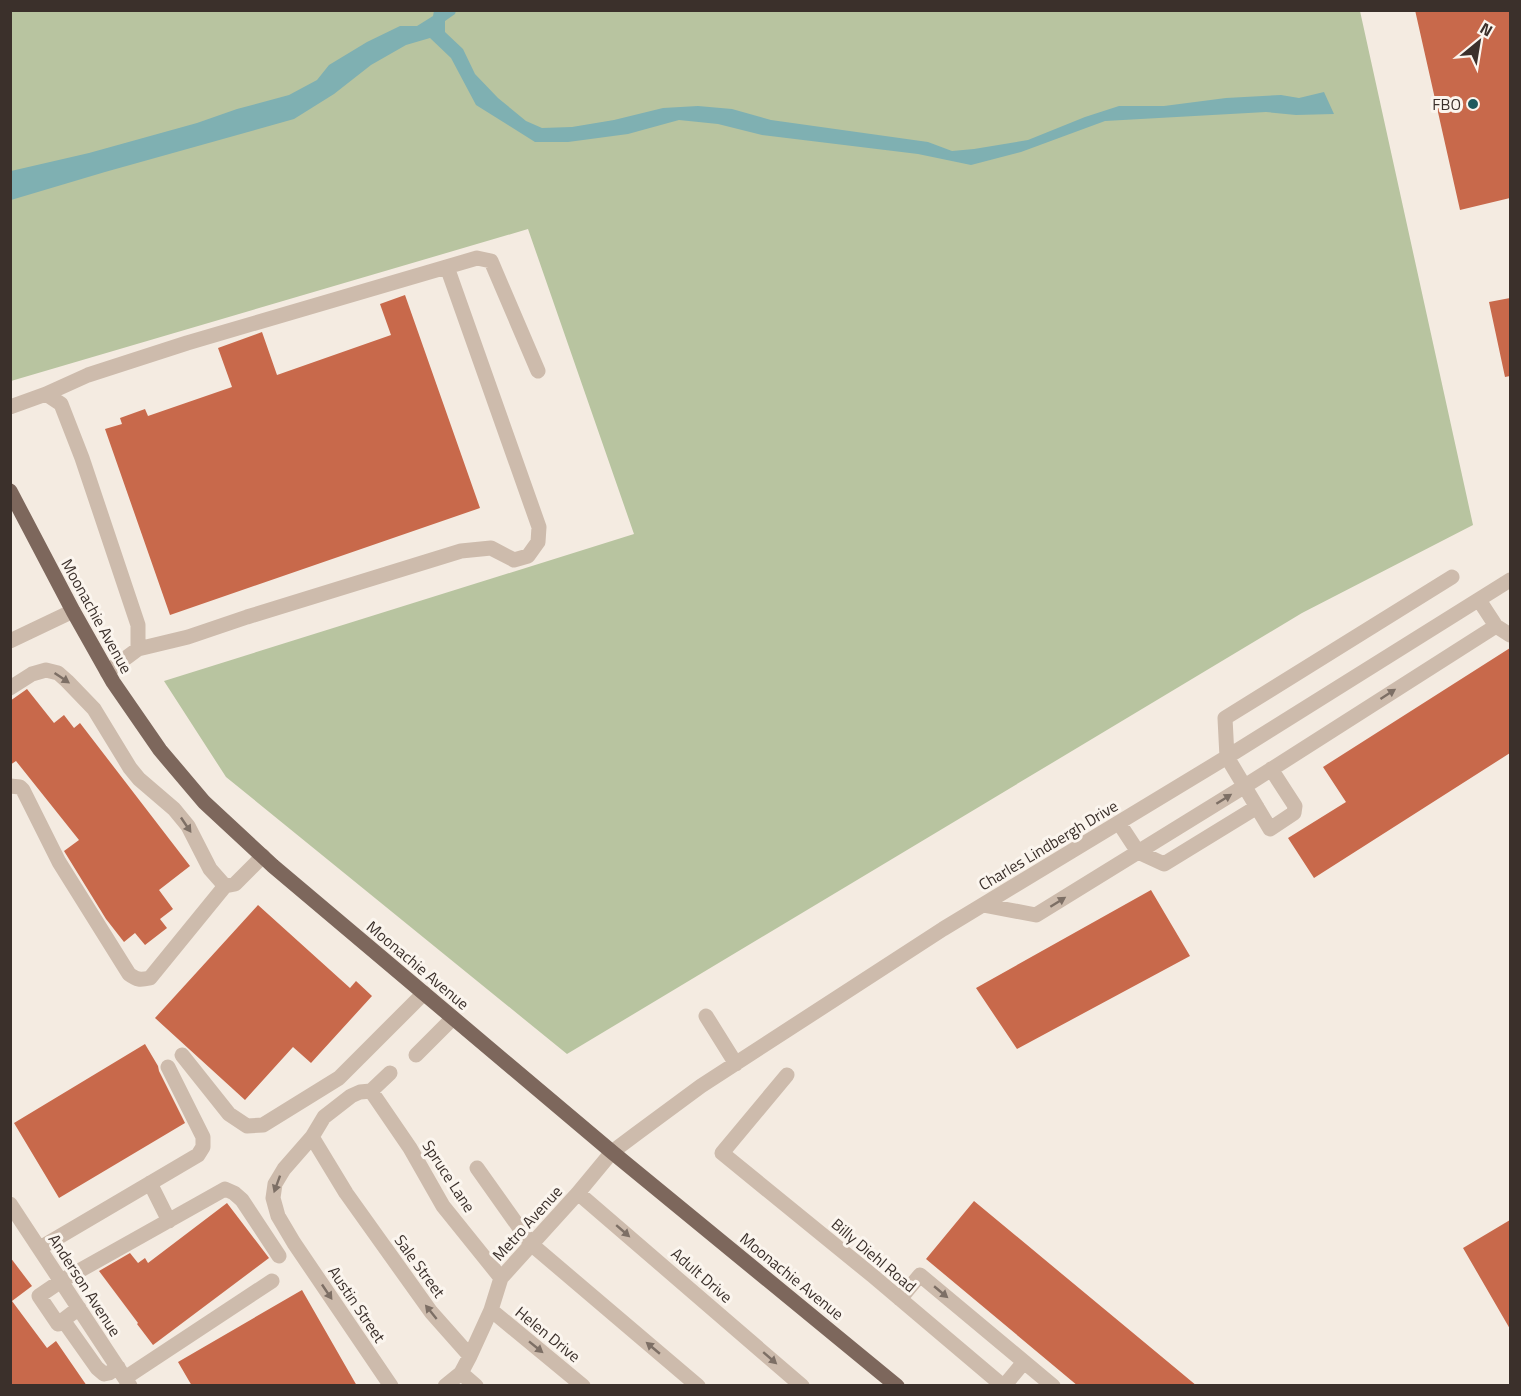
<svg xmlns="http://www.w3.org/2000/svg" width="1521" height="1396" viewBox="0 0 1521 1396" font-family="'Titillium Web',sans-serif">
<style>
.green{fill:#b8c4a0}
.water{fill:#7fb0b2}
.building{fill:#c8694b}
.lines{fill:none;stroke-linecap:round;stroke-linejoin:round}
.minor{stroke:#cdbbac;stroke-width:15}
.major{stroke:#7d675c;stroke-width:15}
.oneway{fill:#7d6f65}
.poi-dot{fill:#1f5a5e;stroke:#fbf5ee;stroke-width:2}
.labels{text-anchor:middle;dominant-baseline:central;stroke-width:6;stroke-linejoin:round;paint-order:stroke}
.poi-label{font-size:16px;fill:#3b302b;stroke:#fbf5ee;text-anchor:end}
.street-label{font-size:16px;fill:#3b302b;stroke:#fbf5ee}
</style>
<rect width="100%" height="100%" fill="#f4ebe1"/>
<!-- green -->
<path class="green" d="M11,11H1360L1473,525L1302,613L567,1054L226,777L164,681L634,534L528,229L11,381Z"/>
<!-- water -->
<path class="water" d="M434,11H456L455,14L445,21V32L463,49L475,74L498,98L526,121L542,128L572,127L614,120L663,108L698,106L732,109L771,120L928,142L952,151L974,149L1028,140L1085,117L1119,106H1164L1226,98L1281,95L1299,98L1324,92L1334,114L1296,115L1266,112L1105,121L1021,152L971,165L918,154L762,135L718,124L679,120L628,134L568,142H535L476,105L451,58L430,38L406,45L371,65L334,94L294,119L105,172L11,200V171L89,153L197,123L237,109L289,95L317,80L329,65L367,42L400,26H417L433,16Z"/>
<!-- building -->
<path class="building" d="M1415,10H1510V198L1460,210Z
M405,295L480,508L170,615L105,429L122,424L120,418L145,409L148,416L232,387L218,348L262,332L277,375L391,335L380,304Z
M1510,298V376L1505,377L1489,302Z
M1510,648V753L1314,878L1288,838L1346,802L1323,767Z
M27,689L54,723L64,715L74,728L80,723L190,866L159,890L173,909L160,919L167,928L145,945L135,933L124,942L106,919L64,851L79,840L16,761L10,765V701Z
M1151,890L1190,956L1017,1049L976,988Z
M258,905L350,988L356,981L372,996L311,1063L293,1047L245,1100L155,1018Z
M145,1044L158,1066L159,1071L185,1123L59,1198L14,1123Z
M974,1201L1197,1386H1078L926,1259Z
M227,1203L269,1258L153,1345L137,1324L138,1323L99,1271L130,1253L138,1263L145,1258L148,1263Z
M1510,1220V1329L1463,1248Z
M10,1257L32,1286L12,1301L47,1348L56,1341L87,1386H10Z
M302,1290L357,1386H192L178,1362Z"/>
<g class="lines">
<!-- minor -->
<path class="minor" d="M46,394L61,404L82,458L138,625V649L107,672
M10,407L46,394L88,375L187,343L477,258L491,261L538,371
M1479,600L1496,626L1510,635
M10,641L73,611
M138,649L188,637L247,617L461,551L491,548L514,560L528,556L538,542L539,527L447,267
M10,688L32,674L46,670L58,673L67,681L94,709L130,768L139,779L174,809L188,826L210,869L225,886
M1271,769L1295,806L1294,813L1270,829L1227,757L1225,718L1452,577
M10,786L20,787L23,790L59,862L129,974C137,980 140,980 150,978L225,886L235,884L263,856
M1119,823L1138,852L1164,864L1257,807
M983,905L1036,915L1245,786L1496,626
M706,1016L736,1064
M182,1055L229,1114L247,1126L263,1125L339,1078L424,993
M416,1055L453,1018
M390,1073L371,1091L360,1092L351,1096L324,1117L312,1137L284,1169L275,1184L273,1198L278,1216L294,1243L391,1386
M787,1075L722,1153L873,1276L1003,1386
M371,1091L410,1148L443,1206L501,1278
M312,1137L346,1193L431,1312L470,1356
M477,1168L531,1244L698,1386
M150,1183L169,1221
M578,1193L802,1386
M10,1204L130,1386
M40,1248L198,1155L203,1147V1137L168,1067
M900,1299L920,1275L1053,1386
M79,1308L58,1324L39,1296L61,1281L225,1189L234,1193L242,1200L279,1256
M491,1310L583,1386
M63,1320L97,1368L104,1374L109,1373L118,1367
M461,1373L476,1386
M125,1378L272,1281
M445,1386L461,1373L470,1356L491,1310L501,1278L578,1193L612,1152L636,1134L701,1086L943,929L1227,757L1510,580
M1004,1386L1024,1362"/>
<!-- major -->
<path class="major" d="M10,491L73,611L113,682L160,750L204,802L273,866L612,1152L897,1386"/>
</g>
<!-- one-way arrows -->
<defs><path id="oneway-solid" d="M-6-.8H1V-3.2L6.5 0L1 3.2V.8H-6Z" transform="scale(1.5)"/></defs>
<g class="oneway">
<use href="#oneway-solid" transform="translate(62 678) rotate(34)"/>
<use href="#oneway-solid" transform="translate(1388 694) rotate(-33)"/>
<use href="#oneway-solid" transform="translate(1224 799) rotate(-32)"/>
<use href="#oneway-solid" transform="translate(186 825) rotate(56)"/>
<use href="#oneway-solid" transform="translate(1058 902) rotate(-32)"/>
<use href="#oneway-solid" transform="translate(277 1184) rotate(110)"/>
<use href="#oneway-solid" transform="translate(623 1231) rotate(41)"/>
<use href="#oneway-solid" transform="translate(327 1292) rotate(56)"/>
<use href="#oneway-solid" transform="translate(941 1292) rotate(40)"/>
<use href="#oneway-solid" transform="translate(431 1312) rotate(-129)"/>
<use href="#oneway-solid" transform="translate(536 1347) rotate(39)"/>
<use href="#oneway-solid" transform="translate(653 1348) rotate(-140)"/>
<use href="#oneway-solid" transform="translate(770 1358) rotate(41)"/>
</g>
<!-- markers -->
<circle class="poi-dot" cx="1473" cy="104" r="6"/>
<g class="labels">
<!-- poi labels -->
<g class="poi-label">
<text x="1461" y="104">FBO</text>
</g>
<!-- street labels -->
<g class="street-label">
<text transform="translate(97 616) rotate(61)">Moonachie Avenue</text>
<text transform="translate(1048 845) rotate(-31)">Charles Lindbergh Drive</text>
<text transform="translate(418 965) rotate(40)">Moonachie Avenue</text>
<text transform="translate(449 1176) rotate(57)">Spruce Lane</text>
<text transform="translate(527 1223) rotate(-48)">Metro Avenue</text>
<text transform="translate(874 1255) rotate(40)">Billy Diehl Road</text>
<text transform="translate(420 1266) rotate(54)">Sale Street</text>
<text transform="translate(702 1275) rotate(41)">Adult Drive</text>
<text transform="translate(792 1276) rotate(39)">Moonachie Avenue</text>
<text transform="translate(85 1285) rotate(57)">Anderson Avenue</text>
<text transform="translate(357 1304) rotate(56)">Austin Street</text>
<text transform="translate(548 1334) rotate(39)">Helen Drive</text>
</g>
</g>
<!-- border -->
<rect width="1521" height="1396" fill="none" stroke="#3b302b" stroke-width="24"/>
<!-- north arrow -->
<g transform="translate(1479 42) rotate(30)" stroke="#fbf5ee" stroke-width="4.5" paint-order="stroke">
<path d="M0-4.5L10 22L0 15L-10 22Z" fill="#3b302b"/>
<text y="-9" font-size="16" font-weight="bold" text-anchor="middle" fill="#3b302b">N</text>
</g>
</svg>
